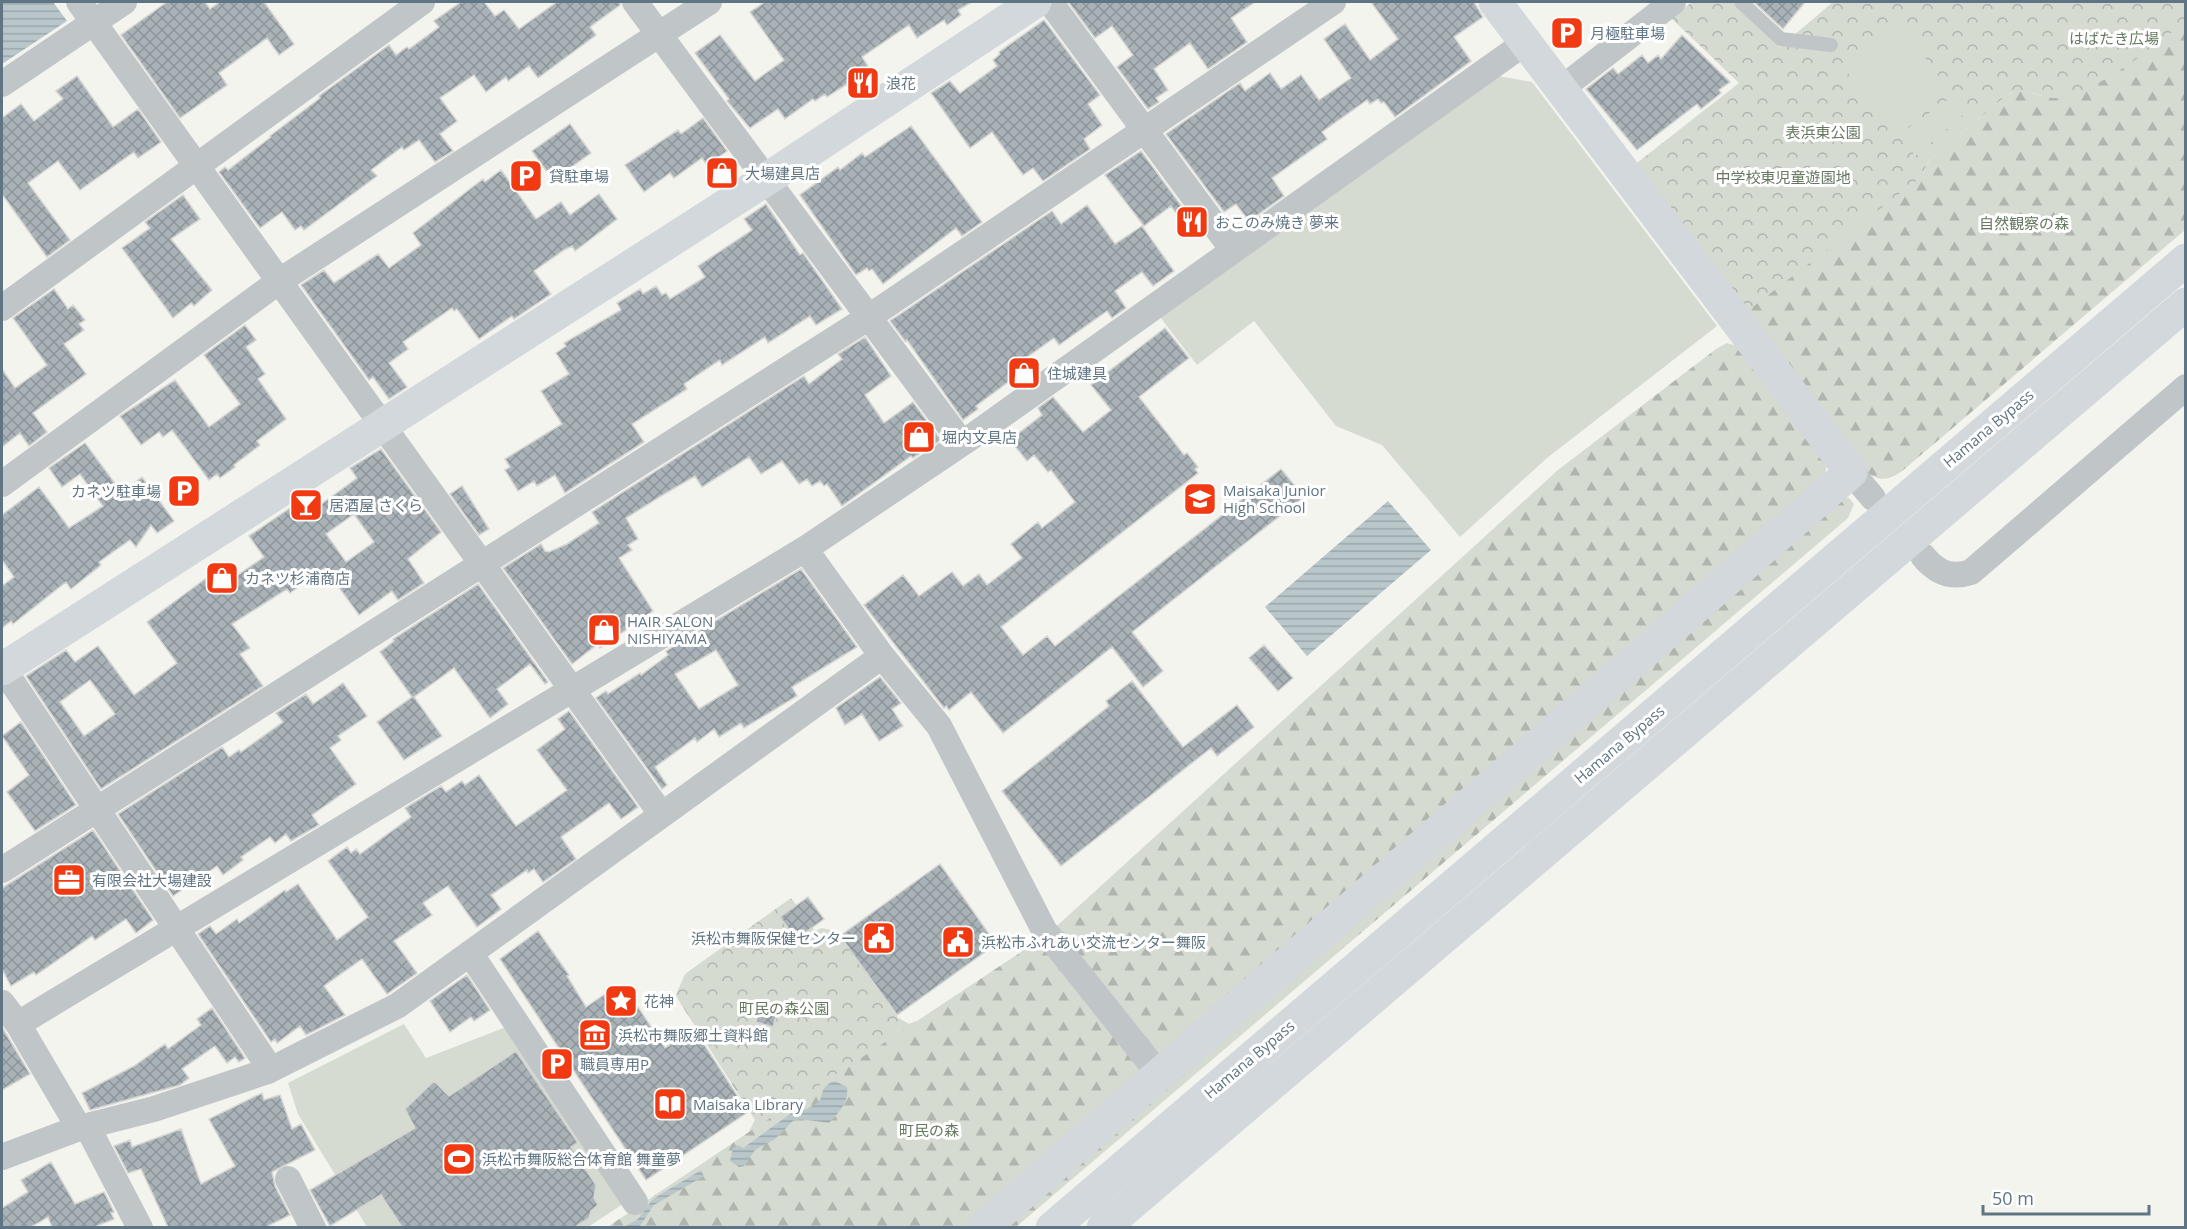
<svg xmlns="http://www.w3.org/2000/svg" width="2187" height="1229" viewBox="0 0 2187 1229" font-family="'Open Sans','Noto Sans JP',sans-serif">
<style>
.forest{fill:url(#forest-firs)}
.park{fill:url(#park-crowns)}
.garden{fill:#d5dbd0}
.water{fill:url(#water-rules)}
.building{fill:url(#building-cross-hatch);stroke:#d5d5d2;stroke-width:1.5;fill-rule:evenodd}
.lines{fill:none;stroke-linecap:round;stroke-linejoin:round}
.lane{stroke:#c0c5c8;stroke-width:14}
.street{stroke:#c0c5c8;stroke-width:26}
.secondary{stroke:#d2d8dc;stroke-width:33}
.highway{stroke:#d2d8dc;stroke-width:33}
.labels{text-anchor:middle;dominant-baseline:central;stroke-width:6;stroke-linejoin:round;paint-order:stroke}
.poi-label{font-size:15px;fill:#607583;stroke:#fff;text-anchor:start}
.park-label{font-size:15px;fill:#667960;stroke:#fff}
.street-label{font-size:15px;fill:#607583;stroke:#fff}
</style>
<defs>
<pattern id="forest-firs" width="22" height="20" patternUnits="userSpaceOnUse" patternTransform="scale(1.5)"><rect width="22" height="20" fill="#d5dbd0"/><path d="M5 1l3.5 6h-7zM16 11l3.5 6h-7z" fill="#b0b6ae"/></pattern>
<pattern id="park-crowns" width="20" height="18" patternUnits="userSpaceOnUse" patternTransform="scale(1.5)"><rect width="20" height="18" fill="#d5dbd0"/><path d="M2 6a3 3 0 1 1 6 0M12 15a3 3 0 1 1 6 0" fill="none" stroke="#b0b6ae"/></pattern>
<pattern id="water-rules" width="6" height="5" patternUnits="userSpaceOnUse" patternTransform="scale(1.5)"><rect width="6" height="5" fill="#b9c7cb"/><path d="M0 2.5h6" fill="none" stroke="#9aa6aa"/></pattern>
<pattern id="building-cross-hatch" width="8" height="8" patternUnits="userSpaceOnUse" patternTransform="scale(1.5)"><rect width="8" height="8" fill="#a9b2b7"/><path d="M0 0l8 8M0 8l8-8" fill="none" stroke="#8d959a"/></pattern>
</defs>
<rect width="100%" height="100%" fill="#f4f4ef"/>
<!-- forest -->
<path class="forest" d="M2185,20V230L1901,472C1885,482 1877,481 1863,469L1643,163L1923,173L1930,159L2007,95L2020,90L2042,96L2128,64Z
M1727,343L1737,346L1827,463L1825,475L1816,487L965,1227L606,1228L749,1132L755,1120L679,1001L676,995L681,984L822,928C847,932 882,996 898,1018L909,1024L917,1021L1048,934L1558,470L1716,349Z
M1842,497L1849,498L1854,504L1848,518L1016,1227L1000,1228Z"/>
<!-- park -->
<path class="park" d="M1692,2H1733L1780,47L1833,2H2185V20C2161,44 2094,93 2060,98C2040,100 2027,85 2007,95L1930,159L1920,178L1745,313L1633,166L1739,83L1671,18Z
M791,898L815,931L829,929L842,940L898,1018L909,1024L917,1021L749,1132L755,1120L754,1115L676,995L685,974Z"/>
<!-- garden -->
<path class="garden" d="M1901,24L1947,88L1889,130L1843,66Z
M1498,76L1532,82L1717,326L1547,458L1460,537L1382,445L1336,426L1254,321L1197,365L1160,317Z
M1957,93L1969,110L1915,156L1900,134Z
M404,1024L426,1058L506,1027L623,1204L588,1227H367L298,1114L288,1083Z"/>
<!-- water -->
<path class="water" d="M2,2H53L67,21L2,64Z
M1388,501L1431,550L1307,656L1265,607Z
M835,1081L847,1087C849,1103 839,1112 829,1123L800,1119L793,1121L775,1139L755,1150L744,1166L739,1167L730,1161L733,1148L738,1145L743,1148L793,1112C804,1112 811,1107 820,1101C822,1090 825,1084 835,1081Z
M701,1170L704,1176L654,1205L640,1226L624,1227L638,1219L653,1199Z"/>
<!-- building -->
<path class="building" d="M167,2H205L210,9L220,2H264L294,44L279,55L267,38L219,73L227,85L180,118L121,35Z
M461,2H484L495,16L504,10L519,29L557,2H620V5L590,27L596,35L538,78L529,66L508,81L506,77L486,92L474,75L440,98L457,121L440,134L453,151L435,162L419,140L404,150L402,147L371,170L377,176L304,230L301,226L295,230L282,212L260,228L219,172L225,167L228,170L271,137L270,136L320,98L319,96L389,45L396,55L407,47L409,49L439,27L434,21Z
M765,2H972L958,10L961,15L947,25L944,20L917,38L909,25L862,57L879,83L856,97L847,84L827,97L825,94L815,101L813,99L785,119L778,109L750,128L727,101L729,99L695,53L720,35L755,81L784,60L750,12Z
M1071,2H1255L1231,18L1247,42L1208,69L1190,43L1154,69L1168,90L1156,98L1159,102L1148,109L1117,67L1133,55L1112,26L1095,38L1069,3Z
M1371,2H1474L1483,17L1454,37L1471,61L1395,117L1384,102L1381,103L1378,99L1370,104L1367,100L1322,132L1327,139L1272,178L1284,196L1249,221L1236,204L1224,212L1166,134L1240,83L1245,91L1270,73L1281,89L1301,75L1319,100L1351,78L1324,39L1345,24L1370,60L1398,39Z
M1754,2H1805L1783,29Z
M1044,20L1100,95L1088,104L1102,125L1084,139L1090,149L1043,181L1033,168L1023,175L992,132L970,148L931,93L950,81L960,93L997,66L993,60L1000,54L999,52Z
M1682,35L1730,82L1719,90L1721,93L1701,109L1697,104L1637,150L1586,89L1613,68L1618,74L1642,55L1648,63L1658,55L1661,59Z
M77,76L113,127L138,109L161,142L138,158L134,152L80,190L58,161L28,183L70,240L47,257L2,194V118L21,104L34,121L63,99L56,91Z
M703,118L727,151L707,165L702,158L674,178L670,173L644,192L625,165L678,130L681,134Z
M570,124L591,153L553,180L532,151Z
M911,126L982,222L962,236L956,228L883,284L872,269L869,271L867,268L856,275L800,195L838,167L840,170L862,153L865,157Z
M1141,151L1199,230L1192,235L1171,206L1144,226L1105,175Z
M501,170L536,219L561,202L570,215L599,194L617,219L575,251L572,246L564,250L534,271L551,294L514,319L512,316L479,339L457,309L454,311L452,308L403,342L408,349L389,363L407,387L389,399L373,377L369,380L301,285L324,270L334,283L378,254L389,268L421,245L413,233L483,179L485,182Z
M183,195L200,219L171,239L212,290L194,306L191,303L173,318L122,248L150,228L145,222Z
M766,204L800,255L803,253L842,309L816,325L810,316L768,343L765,337L722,365L720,360L684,384L687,389L632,424L644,442L565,493L555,475L537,486L534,481L518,491L505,470L510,467L505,459L562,424L541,391L569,374L556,353L566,346L564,343L621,310L617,303L640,289L643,294L656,286L662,295L666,293L670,299L705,277L698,266L752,230L744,219Z
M1087,205L1115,244L1142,226L1174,271L1153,286L1142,272L1115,291L1126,308L1112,318L1107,311L1059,345L1054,338L1026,358L1036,373L1020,384L1015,377L976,406L978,409L963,420L907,340L905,341L890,321L1052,211L1061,224Z
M54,289L68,309L73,305L85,320L79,324L84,330L64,344L86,374L33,413L47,432L29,446L20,433L2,447V369L15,388L47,365L13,318Z
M245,325L256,340L246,347L265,374L258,379L286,419L257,441L260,445L234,465L235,467L220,478L217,474L209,480L172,430L163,437L159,432L141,445L120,416L175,380L209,427L240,404L204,355Z
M1165,328L1189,358L1139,397L1184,455L1187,453L1198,467L1195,469L1198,473L1001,627L1023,655L1047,636L1055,646L1281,469L1304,497L1132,632L1163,671L1143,687L1112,647L1003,733L971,692L949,710L946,706L944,708L864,605L903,575L919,596L952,572L963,586L979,574L987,585L1022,558L1011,544L1038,522L1042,528L1075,502L1051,470L1048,472L1034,455L1027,461L1010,440L1042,415L1038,408L1053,397L1083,432L1111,410L1091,385Z
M865,337L891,376L865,395L884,423L913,402L941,440L913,458L911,456L842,506L827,484L824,486L820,481L812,486L807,479L799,484L782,461L761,474L749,457L702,487L695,476L661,496L626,518L638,539L628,545L632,550L619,558L653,611L600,648L598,644L572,664L503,568L541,544L545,551L549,552L567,544L599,523L592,512L804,376L809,384L842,359L838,354Z
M85,443L122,493L142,477L174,521L157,533L151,525L136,547L130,540L99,562L101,565L71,589L66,582L13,624L11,621L2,628V586L14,577L2,560V515L39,487L69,528L103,506L80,474L62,487L49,468Z
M381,449L441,532L408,559L424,583L398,600L392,591L359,615L325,568L290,593L287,589L232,624L250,648L240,654L263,686L101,789L26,676L66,650L75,662L98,646L134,695L177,663L147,622L220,568L222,571L228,567L235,577L264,557L249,536L312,493L320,505L357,478L350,468ZM354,514L374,542L346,562L326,534ZM90,680L115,714L84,736L60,702Z
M462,486L489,529L479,535L450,494Z
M801,569L857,647L792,687L797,696L744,728L741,723L719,737L714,729L697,742L695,738L655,767L667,785L662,789L596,698L606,691L608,694L640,673L641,675L668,655L666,651ZM716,650L738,685L699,709L675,674Z
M478,584L548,682L545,684L530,664L497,689L508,704L490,718L454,668L414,697L442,736L404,760L377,722L412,697L380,652L394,641L393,639Z
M1264,645L1293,678L1278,691L1249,658Z
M880,677L901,703L892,709L903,726L879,741L862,714L845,725L836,708Z
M1132,681L1183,747L1237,705L1254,727L1217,756L1211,748L1061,866L1002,791L1109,706L1106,701Z
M343,683L367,716L338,736L341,740L330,748L356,784L312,815L319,825L291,841L286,834L275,843L270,837L241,857L243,860L223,875L217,866L173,896L118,814L222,747L229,757L239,750L241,752L283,722L276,713L306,694L313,704Z
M569,711L638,807L621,819L609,803L561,837L576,859L543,882L534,869L528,873L527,870L491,895L501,909L477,927L448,886L423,903L432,915L394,941L417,973L387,994L362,959L324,986L345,1015L306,1035L300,1026L277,1043L275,1039L271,1042L198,934L210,926L216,934L237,919L239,923L285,890L286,892L298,884L337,940L368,917L328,861L347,847L351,853L356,849L360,854L411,817L405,808L441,786L446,792L462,781L465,785L479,775L516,826L567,790L537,750L565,729L558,719Z
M21,722L76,805L35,831L7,792L29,775L2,736Z
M93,830L153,920L136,933L126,919L95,940L92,936L36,975L34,972L11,986L2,969V888Z
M940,864L996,944L897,1015L840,936Z
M808,897L824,919L796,939L780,917Z
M538,931L569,975L567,976L586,1007L611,990L627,1014L638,1007L665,1048L694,1029L748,1112L646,1180L500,959Z
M467,975L490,1010L474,1021L471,1017L450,1032L430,1001Z
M762,1002L779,1007L773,1027L756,1022Z
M212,1008L245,1058L239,1062L235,1057L227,1063L215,1046L182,1069L189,1078L180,1085L90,1110L82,1093L134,1066L165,1044L168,1049L201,1025L197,1019Z
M2,1027L30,1074L2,1090Z
M516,1051L578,1143L571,1147L596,1185L594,1198L598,1205L591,1211L589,1218L575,1227H402L381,1195L330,1226L310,1190L415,1128L405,1109L434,1081L449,1096Z
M262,1093L264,1100L280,1095L292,1129L301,1124L315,1150L272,1172L275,1186L290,1215L266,1227H168L141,1169L128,1173L114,1146L130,1140L132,1147L181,1129L201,1184L235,1166L209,1119Z
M51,1162L75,1204L104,1192L114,1212L111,1213L114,1219L94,1227H52L48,1217L31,1227H2V1208L28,1192L21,1180Z"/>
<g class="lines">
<!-- lane -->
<path class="lane" d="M1741,2L1781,39L1831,45"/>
<!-- street -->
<path class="street" d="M79,2L662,815
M635,2L962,443
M1050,2L1233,250
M2,84L124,2
M1561,89L1673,2
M2,308L422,2
M1851,472L1873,498
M2,484L278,282L709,2
M805,549L882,656L939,726L1044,930L1159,1074
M1923,556C1936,572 1950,579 1971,572L2186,387
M2,667L263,1058L268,1071
M2,870L869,317L1333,2
M470,953L635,1202
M2,1003L18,1024L79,1128
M18,1024L805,549L970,438L1526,42
M87,1126L140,1228
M2,1157L79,1128L154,1109L268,1071L397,1006L882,656
M288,1179L313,1228"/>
<!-- secondary -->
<path class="secondary" d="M2,669L767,179L1035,2
M983,1228L1851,472L1495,2"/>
<!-- highway -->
<path class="highway" d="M1052,1228L2186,260
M1103,1228L2186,304"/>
</g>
<!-- icons -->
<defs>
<symbol id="parking-square" viewBox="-11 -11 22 22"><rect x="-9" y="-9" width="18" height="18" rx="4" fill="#f13912" stroke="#fff"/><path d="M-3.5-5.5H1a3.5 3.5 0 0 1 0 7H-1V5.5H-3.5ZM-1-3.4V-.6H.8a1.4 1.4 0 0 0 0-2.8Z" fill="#fff"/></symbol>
<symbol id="restaurant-square" viewBox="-11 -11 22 22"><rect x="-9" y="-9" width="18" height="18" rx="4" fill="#f13912" stroke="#fff"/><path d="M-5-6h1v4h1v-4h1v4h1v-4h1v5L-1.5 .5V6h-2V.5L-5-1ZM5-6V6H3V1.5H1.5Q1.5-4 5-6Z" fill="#fff"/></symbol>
<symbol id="shop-square" viewBox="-11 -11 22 22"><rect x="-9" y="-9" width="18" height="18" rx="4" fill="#f13912" stroke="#fff"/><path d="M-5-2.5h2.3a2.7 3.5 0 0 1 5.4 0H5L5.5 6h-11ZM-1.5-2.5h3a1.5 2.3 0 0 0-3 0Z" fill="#fff"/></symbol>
<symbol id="school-square" viewBox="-11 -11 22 22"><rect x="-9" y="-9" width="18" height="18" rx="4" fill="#f13912" stroke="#fff"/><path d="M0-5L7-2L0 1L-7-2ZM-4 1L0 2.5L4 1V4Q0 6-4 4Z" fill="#fff"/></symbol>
<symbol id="bar-square" viewBox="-11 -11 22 22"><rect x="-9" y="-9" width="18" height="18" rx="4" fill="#f13912" stroke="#fff"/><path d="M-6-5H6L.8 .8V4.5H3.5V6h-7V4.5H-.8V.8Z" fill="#fff"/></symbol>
<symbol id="office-square" viewBox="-11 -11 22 22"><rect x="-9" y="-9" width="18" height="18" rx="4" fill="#f13912" stroke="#fff"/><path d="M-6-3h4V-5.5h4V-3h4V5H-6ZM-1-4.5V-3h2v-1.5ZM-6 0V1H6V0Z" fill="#fff"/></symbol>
<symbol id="civic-square" viewBox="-11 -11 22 22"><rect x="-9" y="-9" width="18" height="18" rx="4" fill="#f13912" stroke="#fff"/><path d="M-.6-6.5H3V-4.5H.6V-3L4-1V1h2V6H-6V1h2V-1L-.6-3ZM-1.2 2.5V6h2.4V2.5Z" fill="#fff"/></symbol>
<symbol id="sight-square" viewBox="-11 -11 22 22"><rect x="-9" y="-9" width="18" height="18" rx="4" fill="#f13912" stroke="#fff"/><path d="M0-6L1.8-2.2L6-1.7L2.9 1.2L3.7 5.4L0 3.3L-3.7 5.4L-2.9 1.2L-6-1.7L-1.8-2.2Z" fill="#fff"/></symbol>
<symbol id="museum-square" viewBox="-11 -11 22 22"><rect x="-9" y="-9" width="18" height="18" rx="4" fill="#f13912" stroke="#fff"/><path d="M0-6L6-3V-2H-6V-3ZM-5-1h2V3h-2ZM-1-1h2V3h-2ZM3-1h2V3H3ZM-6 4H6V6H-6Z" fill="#fff"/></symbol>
<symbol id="library-square" viewBox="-11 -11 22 22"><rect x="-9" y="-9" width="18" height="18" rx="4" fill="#f13912" stroke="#fff"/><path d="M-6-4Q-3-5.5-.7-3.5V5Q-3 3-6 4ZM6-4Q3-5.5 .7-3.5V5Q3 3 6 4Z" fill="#fff"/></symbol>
<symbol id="stadium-square" viewBox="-11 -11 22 22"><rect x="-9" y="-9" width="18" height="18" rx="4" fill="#f13912" stroke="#fff"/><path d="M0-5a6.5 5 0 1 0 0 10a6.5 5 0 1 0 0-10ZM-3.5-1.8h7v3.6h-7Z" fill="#fff"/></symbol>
</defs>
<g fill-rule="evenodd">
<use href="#parking-square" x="1548" y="14" width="38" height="38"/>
<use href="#restaurant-square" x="844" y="64" width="38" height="38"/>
<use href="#shop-square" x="703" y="154" width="38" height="38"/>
<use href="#parking-square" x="507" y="157" width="38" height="38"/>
<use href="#restaurant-square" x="1173" y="203" width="38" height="38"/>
<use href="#shop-square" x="1005" y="354" width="38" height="38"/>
<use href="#shop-square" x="900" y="418" width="38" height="38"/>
<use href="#parking-square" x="165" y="472" width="38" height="38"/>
<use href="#school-square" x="1181" y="480" width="38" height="38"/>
<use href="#bar-square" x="287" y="486" width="38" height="38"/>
<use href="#shop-square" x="203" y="559" width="38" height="38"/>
<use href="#shop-square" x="585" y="611" width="38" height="38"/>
<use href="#office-square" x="50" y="861" width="38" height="38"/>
<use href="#civic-square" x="860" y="919" width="38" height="38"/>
<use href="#civic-square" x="939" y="923" width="38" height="38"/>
<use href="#sight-square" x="602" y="982" width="38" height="38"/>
<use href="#museum-square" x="576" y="1016" width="38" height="38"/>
<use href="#parking-square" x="538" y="1045" width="38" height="38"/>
<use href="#library-square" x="651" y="1085" width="38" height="38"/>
<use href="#stadium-square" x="440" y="1140" width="38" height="38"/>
</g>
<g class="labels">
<!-- poi labels -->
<g class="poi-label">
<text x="1590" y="33">月極駐車場</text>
<text x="886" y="83">浪花</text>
<text x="745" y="173">大場建具店</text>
<text x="549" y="176">貸駐車場</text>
<text x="1215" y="222">おこのみ焼き 夢来</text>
<text x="1047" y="373">住城建具</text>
<text x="942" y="437">堀内文具店</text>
<text x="1223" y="490">Maisaka Junior<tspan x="1223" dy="17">High School</tspan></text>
<text x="161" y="491" text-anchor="end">カネツ駐車場</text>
<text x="329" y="505">居酒屋 さくら</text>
<text x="245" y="578">カネツ杉浦商店</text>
<text x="627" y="621">HAIR SALON<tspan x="627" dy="17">NISHIYAMA</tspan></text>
<text x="92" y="880">有限会社大場建設</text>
<text x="856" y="938" text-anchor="end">浜松市舞阪保健センター</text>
<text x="981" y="942">浜松市ふれあい交流センター舞阪</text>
<text x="644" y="1001">花神</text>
<text x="618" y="1035">浜松市舞阪郷土資料館</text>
<text x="580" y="1064">職員専用P</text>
<text x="693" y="1104">Maisaka Library</text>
<text x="482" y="1159">浜松市舞阪総合体育館 舞童夢</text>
</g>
<!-- park labels -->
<g class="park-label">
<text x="2114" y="38">はばたき広場</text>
<text x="1823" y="132">表浜東公園</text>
<text x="1783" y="177">中学校東児童遊園地</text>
<text x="2024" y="223">自然観察の森</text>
<text x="784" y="1008">町民の森公園</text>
<text x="929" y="1130">町民の森</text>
</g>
<!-- street labels -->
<g class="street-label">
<text transform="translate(1988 428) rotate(-40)">Hamana Bypass</text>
<text transform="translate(1619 744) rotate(-40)">Hamana Bypass</text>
<text transform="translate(1249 1059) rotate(-40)">Hamana Bypass</text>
</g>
</g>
<!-- border -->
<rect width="2187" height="1229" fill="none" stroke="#607583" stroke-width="6"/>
<!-- scale -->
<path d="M1983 1205v9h166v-9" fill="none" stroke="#607583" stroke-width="3"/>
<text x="1992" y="1205" font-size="18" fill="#607583" stroke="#ffffff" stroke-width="4.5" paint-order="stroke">50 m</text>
</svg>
